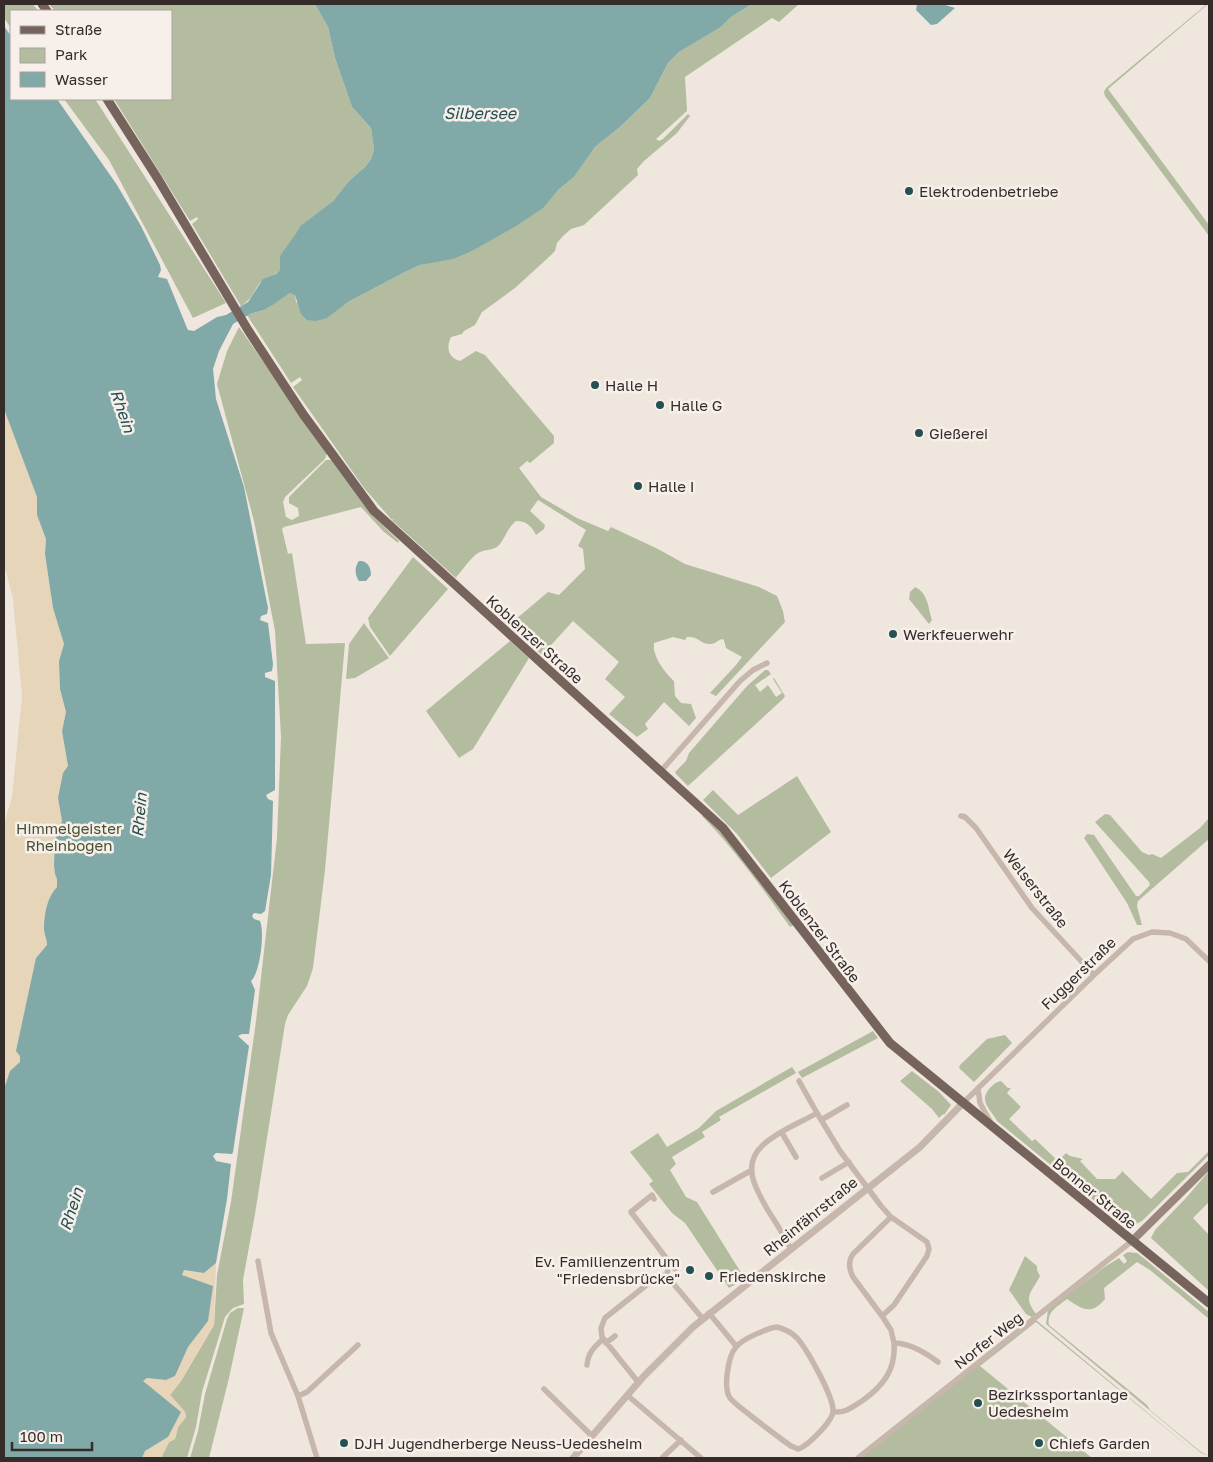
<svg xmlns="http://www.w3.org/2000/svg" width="1213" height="1462" viewBox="0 0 1213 1462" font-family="'Golos Text',sans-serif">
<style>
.green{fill:#b4bca0}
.sand{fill:#e6d5b9}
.water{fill:#80a9a8}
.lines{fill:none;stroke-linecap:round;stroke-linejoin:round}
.minor{stroke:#c6b6ab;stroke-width:5.5}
.tertiary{stroke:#c6b6ab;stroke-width:7}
.secondary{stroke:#99867d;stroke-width:8}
.primary{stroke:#75635c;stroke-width:9}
.poi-dot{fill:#245051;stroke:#f7f0ea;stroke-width:2}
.labels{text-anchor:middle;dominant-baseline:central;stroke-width:5;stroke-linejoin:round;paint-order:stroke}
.poi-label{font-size:15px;fill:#352c29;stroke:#f7f0ea;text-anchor:start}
.street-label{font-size:15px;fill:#352c29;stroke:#f7f0ea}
.park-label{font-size:15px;fill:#465030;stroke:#f7f0ea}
.water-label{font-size:16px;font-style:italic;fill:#245051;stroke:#f7f0ea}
</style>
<rect width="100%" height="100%" fill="#efe6de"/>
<!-- green -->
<path class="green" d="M4,4H33L38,11H11V28L4,18Z
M49,4H315L328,27L335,58L352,107L371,128L374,150L371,159L366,166L349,181L333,201L300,226C299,230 283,253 280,256V270C275,276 268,276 262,281C254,288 255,297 241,306L192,224L198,219L197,217L190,221L114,99H171V11H55Z
M752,4H799L779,22L772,18L685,77L687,111L656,139L659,141L663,139L688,114L690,116L677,133L644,161L637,169L638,175L584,225L571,229L563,236L557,243L555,251L550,256L515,288L482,312L475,325L464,331L462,334L451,337C446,348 448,357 460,361L476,351L485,355L554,436V443L530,463L527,461L519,468L541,497L577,518L608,531L611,527L658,549L685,564L759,587L777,596L783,611L785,622L716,696L710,693L736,665L742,657L726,648L724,640L722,639C718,640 715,644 711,644C701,645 699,636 687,637L685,640L673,637L654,643C652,656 665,673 674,681L675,696L681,703L691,704L696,718L689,726L664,702L645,724L648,729L637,737L609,714L625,697L605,679L619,662L573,621L542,655L509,625L548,592L559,595L585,569L583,549L578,546L586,530L538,500L530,511L545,525L544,529L536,535C531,526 527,521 516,521C507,528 505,540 497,547C492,550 483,550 478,553C470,558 463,570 456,577L457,578H456L395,523L392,521L394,519L392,520L364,488L293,387L302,380L300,377L291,383L247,315L264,310L290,293L295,294L296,302L327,317L348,302L403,273L420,265L472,251L558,190L574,177L595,147L620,127L650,98L668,63L679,52L721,27L731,17Z
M1207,4H1208L1108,89L1209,225V236L1105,96L1104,92L1106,88Z
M64,99H95L226,303L193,318L109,160Z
M239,327L327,453L325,459L285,497L283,502L286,517L292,520L299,516L298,508L289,503V497L326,460H331L373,516L399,541L398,543L383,531L361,507L284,527L282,529L288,554L292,553L306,644L345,643L325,870L313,968L307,986L288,1015L285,1024L255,1214L243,1280L244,1304L233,1308L225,1317L202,1392L196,1427L187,1458H161L169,1442L175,1439L178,1427L186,1417L185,1412L170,1395L181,1381L214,1325L217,1275L231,1202L256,1021L277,838L281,737L275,631L254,521L217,384L227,351Z
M413,557L448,589L390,656L370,627L368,618Z
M915,587C928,593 928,607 932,620L929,624L909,599L910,592Z
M364,623L389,658L355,678L346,679L349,644Z
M510,641L529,658L473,749L459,758L426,711Z
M765,670H768L771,674L755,685L760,692L768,685L776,697L782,693L773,679L774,678L785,696L783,699L688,786L675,773L676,771L686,761L689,753L747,686Z
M797,776L831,832L771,878L737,834L703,800L713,790L738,815Z
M704,814L721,830L794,925L790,927C763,889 735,850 702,816Z
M1105,814L1110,815L1142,852L1149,855L1152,854L1161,858L1200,828L1209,818V839L1138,901L1137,906L1142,925H1137L1127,903L1084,838L1087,834L1094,835L1136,896H1139L1150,885L1149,882L1095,822Z
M873,1031L878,1038L802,1078L798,1072Z
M1005,1035L1012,1043L974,1082L959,1068L960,1065L987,1039Z
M792,1067L796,1073L719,1117L721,1120L702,1132L705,1137L672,1157L676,1164L670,1170L686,1197L697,1202L745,1279L729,1288L685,1223L672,1213L649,1184L653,1181L630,1152L658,1133L667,1147L699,1128L716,1111Z
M912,1071L939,1092L951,1105L944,1115L943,1114L939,1118L932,1109L900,1081Z
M1001,1081L1008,1088H1011L1007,1093L1021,1107L1009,1119L1032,1141L1035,1139L1058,1161L1066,1153L1070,1156L1083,1159L1080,1161L1097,1179H1115L1122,1172L1121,1170L1151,1199L1177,1173L1188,1172L1209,1151V1155L1142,1221L1132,1226L1124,1225L997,1121C991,1109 977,1101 991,1087C994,1084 996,1082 1001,1081Z
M1209,1171V1202L1193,1218L1209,1235V1291L1151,1238L1155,1230L1186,1198Z
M1128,1252L1137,1253L1146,1260L1209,1312V1319L1150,1270L1137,1262L1104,1288L1105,1299C1091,1316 1082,1309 1067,1299C1058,1306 1046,1312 1049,1325L1147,1405L1150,1410L1201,1452L1209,1456L1201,1453L1046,1324L1048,1310L1103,1268L1119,1258L1124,1264L1127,1261L1123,1255Z
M1025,1256L1037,1266V1270L1040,1276C1031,1294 1022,1296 1037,1315L1032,1317L1026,1314L1009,1290Z
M238,1308H244L229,1378L209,1458H190L198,1431L205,1394L227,1319L230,1313Z
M1036,1320L1202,1458L1036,1322L980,1366L1092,1458H860Z"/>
<!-- sand -->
<path class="sand" d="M4,409L37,497V515L46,539L45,554L53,608L64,644L59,661L60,689L66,712L62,731L68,766L58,798L62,821L55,840L54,865L55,874L57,879V887L52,892L44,930L47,945L36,958L20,1062L10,1071L4,1089V824L12,797L22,696L13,599L6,571L4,569Z
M216,1263L214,1325L181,1381L170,1395L185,1412L186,1417L178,1427L175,1439L169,1442L161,1458H142L145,1451L168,1437L143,1381L147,1378L166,1380L175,1376L188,1347L208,1321L182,1275L184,1270L204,1273Z"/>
<!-- water -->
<path class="water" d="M315,4H752L731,17L721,27L679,52L668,63L650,98L620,127L595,147L574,177L558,190L543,208L516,226L472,251L453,259L420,265L403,273L348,302L327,318L316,321L307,320L301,314L295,295L290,293L274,304L264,310L250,314L233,324L219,351L213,369L216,399L244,487L268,608L267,614L261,616L260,620L268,623L273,664L272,671L265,673V677L275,681V790L266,795L268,799L273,801L271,875L265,911L261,914L254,913L252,916L254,919L260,921C265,932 260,973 251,981L255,990L249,1034H242L238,1036L249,1046L233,1152L232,1154L216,1153L213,1156L216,1161L231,1164L227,1199L216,1263L204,1273L184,1270L182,1275L213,1286L208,1321L188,1347L175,1376L166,1380L147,1378L143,1381L181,1412L168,1437L145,1451L142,1458H4V1089L10,1071L20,1062V1056L16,1051L36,958L47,945C47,939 44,934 44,929C44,915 47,897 57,887V879L55,874L54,865L55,840L62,821L58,798L63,773L68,766L62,731L66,712L60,689L59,661L64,644L53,608L45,554L46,539L37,515V497L4,409V26L11,36V99H57L117,185L141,226L160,265L161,270L158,277L167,279L187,328L188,330L194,331L217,317L226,315L248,302L263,279L276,274L280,270V256C282,253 299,230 300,226L333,201L349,181L366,166L371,159L374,150L371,128L352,107L335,58L328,27Z
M917,4H942L955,8L937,24L931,25L916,10Z
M359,561C367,560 371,567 371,575L366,581H359C355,576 354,567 359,561Z"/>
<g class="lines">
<!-- minor -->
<path class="minor" d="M661,771L740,681L753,670L767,663
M961,816L965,817L976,828L1032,908L1094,975
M799,1081L817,1113
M978,1088L980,1103L991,1123
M963,1103L1094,975L1133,939L1152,932L1170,933L1186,939L1209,961
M821,1120L847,1105
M782,1133L796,1157
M822,1178L849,1162
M713,1192L752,1170
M654,1199L652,1195L631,1212L670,1263L668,1265L667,1276
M791,1249C784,1236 777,1224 769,1212C757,1191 740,1166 763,1145C778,1131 800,1123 817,1113L840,1151L881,1206L891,1217L927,1242L929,1249L927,1256L894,1305L882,1316L891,1330L894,1343C910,1343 926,1353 938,1362
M258,1261L271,1333L298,1396L317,1458
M670,1263L675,1269
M709,1313L736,1346
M882,1316L853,1277C849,1269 848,1261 853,1254L891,1217
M777,1327C785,1329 792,1333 797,1338C807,1349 833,1396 833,1410C834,1420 808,1446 798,1449L791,1446C777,1436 764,1426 751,1416C744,1410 736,1405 730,1398C723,1388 728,1356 736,1347C742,1339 768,1328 777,1327Z
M606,1343L615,1336
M587,1365C588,1353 594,1347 603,1339
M638,1382L602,1337L601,1328L605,1318L659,1275L667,1276L703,1319
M544,1389L592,1436
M627,1395L701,1458
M298,1396L307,1392L358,1345
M834,1412C846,1413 852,1407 862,1401C883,1386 896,1370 894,1343
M662,1458L681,1440
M858,1458L1132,1241"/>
<!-- tertiary -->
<path class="tertiary" d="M573,1458L644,1376L693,1327L920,1147L963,1103"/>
<!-- secondary -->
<path class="secondary" d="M1132,1241L1209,1165"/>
<!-- primary -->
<path class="primary" d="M42,4L47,11
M107,99L158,179L248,330L303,414L374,511L723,828L890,1043L1209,1303"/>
</g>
<!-- markers -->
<g class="poi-dot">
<circle cx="909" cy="191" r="5"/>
<circle cx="595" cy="385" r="5"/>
<circle cx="660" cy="405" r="5"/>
<circle cx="919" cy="433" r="5"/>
<circle cx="638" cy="486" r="5"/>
<circle cx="893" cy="634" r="5"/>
<circle cx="690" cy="1270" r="5"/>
<circle cx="709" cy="1276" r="5"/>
<circle cx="978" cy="1403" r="5"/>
<circle cx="344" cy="1443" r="5"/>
<circle cx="1039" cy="1443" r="5"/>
</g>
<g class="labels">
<!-- poi labels -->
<g class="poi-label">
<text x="919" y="191">Elektrodenbetriebe</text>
<text x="605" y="385">Halle H</text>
<text x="670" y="405">Halle G</text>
<text x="929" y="433">Gießerei</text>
<text x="648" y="486">Halle I</text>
<text x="903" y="634">Werkfeuerwehr</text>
<text x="680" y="1261" text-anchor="end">Ev. Familienzentrum<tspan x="680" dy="17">"Friedensbrücke"</tspan></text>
<text x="719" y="1276">Friedenskirche</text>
<text x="988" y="1394">Bezirkssportanlage<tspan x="988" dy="17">Uedesheim</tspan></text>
<text x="354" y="1443">DJH Jugendherberge Neuss-Uedesheim</text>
<text x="1049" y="1443">Chiefs Garden</text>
</g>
<!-- street labels -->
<g class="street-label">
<text transform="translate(535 639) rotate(42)">Koblenzer Straße</text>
<text transform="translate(1036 888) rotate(52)">Welserstraße</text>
<text transform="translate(820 931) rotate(53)">Koblenzer Straße</text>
<text transform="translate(1078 973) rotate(-44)">Fuggerstraße</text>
<text transform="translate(1095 1193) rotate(39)">Bonner Straße</text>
<text transform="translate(810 1216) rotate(-39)">Rheinfährstraße</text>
<text transform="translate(988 1340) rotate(-38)">Norfer Weg</text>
</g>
<!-- park labels -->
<g class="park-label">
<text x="69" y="828">Himmelgeister<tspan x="69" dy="17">Rheinbogen</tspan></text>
</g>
<!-- water labels -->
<g class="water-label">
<text x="480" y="113">Silbersee</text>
<text transform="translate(123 411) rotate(71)">Rhein</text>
<text transform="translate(139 815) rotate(-85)">Rhein</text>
<text transform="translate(71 1209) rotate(-72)">Rhein</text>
</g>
</g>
<!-- border -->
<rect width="1213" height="1462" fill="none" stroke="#352c29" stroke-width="10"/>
<!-- legend -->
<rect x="10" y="10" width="162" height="90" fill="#f7f0ea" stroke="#a9a29d"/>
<rect x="20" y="26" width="25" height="8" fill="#75635c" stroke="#a9a29d"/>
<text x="55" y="35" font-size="15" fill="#352c29">Straße</text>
<rect x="20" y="48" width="25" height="15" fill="#b4bca0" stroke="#a9a29d"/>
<text x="55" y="60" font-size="15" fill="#352c29">Park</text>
<rect x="20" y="72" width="25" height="15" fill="#80a9a8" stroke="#a9a29d"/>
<text x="55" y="85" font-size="15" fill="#352c29">Wasser</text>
<!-- scale -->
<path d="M12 1442v8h80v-8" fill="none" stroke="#352c29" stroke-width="2.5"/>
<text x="20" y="1442" font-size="15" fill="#352c29" stroke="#f7f0ea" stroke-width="4" paint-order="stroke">100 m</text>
</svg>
